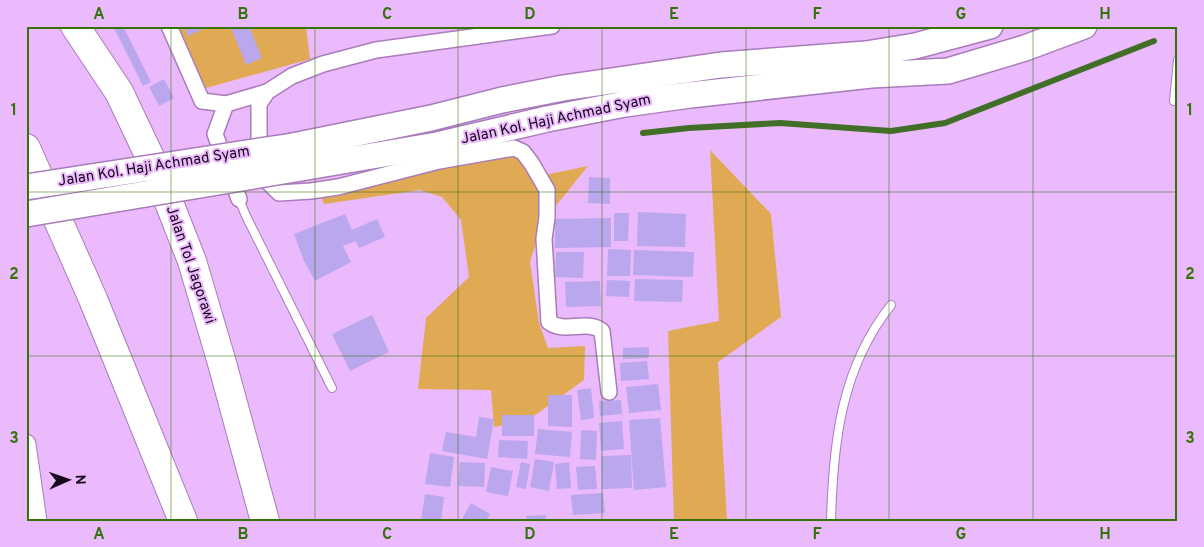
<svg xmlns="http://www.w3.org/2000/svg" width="1204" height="547" viewBox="0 0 1204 547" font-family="Overpass,sans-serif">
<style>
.green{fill:#e0a953}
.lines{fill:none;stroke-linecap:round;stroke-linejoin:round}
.stream{stroke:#426f28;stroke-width:6}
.building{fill:#baa7ee}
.service-casing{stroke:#a97cba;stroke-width:10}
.minor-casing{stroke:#a97cba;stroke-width:18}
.tertiary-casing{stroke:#a97cba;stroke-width:21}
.primary-casing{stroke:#a97cba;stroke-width:28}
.motorway-casing{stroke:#a97cba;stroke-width:30}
.service{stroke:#fff;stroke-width:8}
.minor{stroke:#fff;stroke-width:15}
.tertiary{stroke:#fff;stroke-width:19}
.primary{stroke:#fff;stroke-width:25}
.motorway{stroke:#fff;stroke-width:28}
.primary-bridge-casing{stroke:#a97cba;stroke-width:28;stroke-linecap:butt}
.primary-bridge{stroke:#fff;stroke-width:25}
.grid{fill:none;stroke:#357208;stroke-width:1;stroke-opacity:0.55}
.labels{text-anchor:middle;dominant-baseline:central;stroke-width:4;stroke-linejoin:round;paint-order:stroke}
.street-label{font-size:15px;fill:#17071d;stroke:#eabafc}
.neatline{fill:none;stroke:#357208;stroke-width:2}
.grid-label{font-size:16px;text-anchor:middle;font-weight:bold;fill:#357208}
</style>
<rect width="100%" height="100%" fill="#eabafc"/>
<!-- green -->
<path class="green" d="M171,26H306L310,59L199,90Z
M514,148L540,176L588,166L542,223L530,262L539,323L548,348L585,346L584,380L527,421L494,427L491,390L418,389L426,318L469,277L461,220L442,197L420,190L324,204L318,190Z
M710,150L771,214L781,317L718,362L727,521H674L668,331L719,321Z"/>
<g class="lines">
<!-- stream -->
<path class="stream" d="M643,133L689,128L780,123L891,131L945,123L1154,41"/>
</g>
<!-- building -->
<path class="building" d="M113,26H123L151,82L143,86Z
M184,26H209L188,36Z
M235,26H249L262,58L246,65L231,28Z
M164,79L174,98L159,106L149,87Z
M589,177L610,178V204L588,203Z
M638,212L686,214L685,247L637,246Z
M614,213H629L628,241H614Z
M345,214L352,230L377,219L385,237L359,248L356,241L343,246L351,262L315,281L304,261L294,234Z
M611,218V247L555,248V219Z
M608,249L631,250L630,276H607Z
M634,250L694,252L693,277L633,275Z
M556,252H584L583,278L555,277Z
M635,279L683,280L682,302L634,301Z
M607,280L630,281L629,297L606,296Z
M600,281L601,306L566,307L565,282Z
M372,315L389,352L350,371L332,334Z
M649,347V358L623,359V348Z
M647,361L649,379L621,381L620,363Z
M658,384L661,410L629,413L626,387Z
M591,388L594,418L581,420L577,390Z
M548,395H572V427L548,426Z
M621,400L622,414L600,416L599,401Z
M502,415H534V436H502Z
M479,417L494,419L487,459L442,451L446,432L476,437Z
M660,418L666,487L634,490L629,420Z
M622,421L624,449L601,451L599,423Z
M538,429L572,432L570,457L535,454Z
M581,430L597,431L596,460L580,459Z
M499,440L528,441L527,459L498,457Z
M430,453L454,457L450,487L425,484Z
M631,455L632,488L602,489L601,456Z
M535,459L554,462L549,491L530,487Z
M460,462L485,463L484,487L458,486Z
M521,462L530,464L526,489L516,487Z
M569,462L571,488L557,489L555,464Z
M595,466L597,489L578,490L576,467Z
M491,467L513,471L508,496L486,492Z
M603,493L605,513L573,515L571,495Z
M425,494L444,497L441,521H421Z
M471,503L490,514L486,521H461Z
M546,515V521H527L526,516Z"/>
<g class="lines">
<defs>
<path id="service" d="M1174,101L1178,60
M239,199L246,216L332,388
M831,521C833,443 841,368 891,305"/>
<path id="minor" d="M169,26L202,101L226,104L267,92L292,76L323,64L376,50L552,26
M267,92L259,104V142L270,184L279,193L311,191L338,187L439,161L514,148L523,152L532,164L547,190V217L544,239L549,322C565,334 587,319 602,331L609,392
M226,104L215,134L239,199"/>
<path id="tertiary" d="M26,444L37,521"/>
<path id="primary" d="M293,146L431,118L502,100L563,88L721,65L866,54L915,46L990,26
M301,168L437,145L547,119L625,104L690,95L871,75L948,71L1025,48L1084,26"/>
<path id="motorway" d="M75,26L119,92L157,172L192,261L222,363L265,521
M26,148L93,299L183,521"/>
</defs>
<!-- service casing -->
<use href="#service" class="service-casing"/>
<!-- minor casing -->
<use href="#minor" class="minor-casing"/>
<!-- tertiary casing -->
<use href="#tertiary" class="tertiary-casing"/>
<!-- primary casing -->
<use href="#primary" class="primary-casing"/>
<!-- motorway casing -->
<use href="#motorway" class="motorway-casing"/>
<!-- service -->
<use href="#service" class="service"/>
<!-- minor -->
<use href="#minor" class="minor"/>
<!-- tertiary -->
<use href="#tertiary" class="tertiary"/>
<!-- primary -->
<use href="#primary" class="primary"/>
<!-- motorway -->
<use href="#motorway" class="motorway"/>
<defs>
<path id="primary-bridge" d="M26,187L293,146
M26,214L301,168"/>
</defs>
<!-- primary-bridge casing -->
<use href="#primary-bridge" class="primary-bridge-casing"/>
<!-- primary-bridge -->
<use href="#primary-bridge" class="primary-bridge"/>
</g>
<!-- grid -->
<path class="grid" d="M171,26V521M315,26V521M458,26V521M602,26V521M746,26V521M889,26V521M1033,26V521M26,192H1178M26,356H1178"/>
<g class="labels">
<!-- street labels -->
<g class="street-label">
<text transform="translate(556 120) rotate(-12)">Jalan Kol. Haji Achmad Syam</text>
<text transform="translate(154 167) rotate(-9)">Jalan Kol. Haji Achmad Syam</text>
<text transform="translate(190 265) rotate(71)">Jalan Tol Jagorawi</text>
</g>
</g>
<!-- border -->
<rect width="1204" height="547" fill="none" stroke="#eabafc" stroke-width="55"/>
<!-- north arrow -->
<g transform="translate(68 480) rotate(88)" stroke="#eabafc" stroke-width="4" paint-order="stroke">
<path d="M0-4L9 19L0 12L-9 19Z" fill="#17071d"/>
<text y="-8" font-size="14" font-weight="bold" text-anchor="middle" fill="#17071d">N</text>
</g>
<rect x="28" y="28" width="1148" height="492" class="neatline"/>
<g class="grid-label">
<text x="99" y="19">A</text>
<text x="243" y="19">B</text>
<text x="387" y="19">C</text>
<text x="530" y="19">D</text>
<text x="674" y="19">E</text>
<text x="817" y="19">F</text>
<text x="961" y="19">G</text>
<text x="1105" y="19">H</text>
<text x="14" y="115">1</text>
<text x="1190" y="115">1</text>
<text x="14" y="279">2</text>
<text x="1190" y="279">2</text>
<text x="14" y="443">3</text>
<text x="1190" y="443">3</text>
<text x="99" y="539">A</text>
<text x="243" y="539">B</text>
<text x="387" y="539">C</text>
<text x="530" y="539">D</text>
<text x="674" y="539">E</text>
<text x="817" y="539">F</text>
<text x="961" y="539">G</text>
<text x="1105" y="539">H</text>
</g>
</svg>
